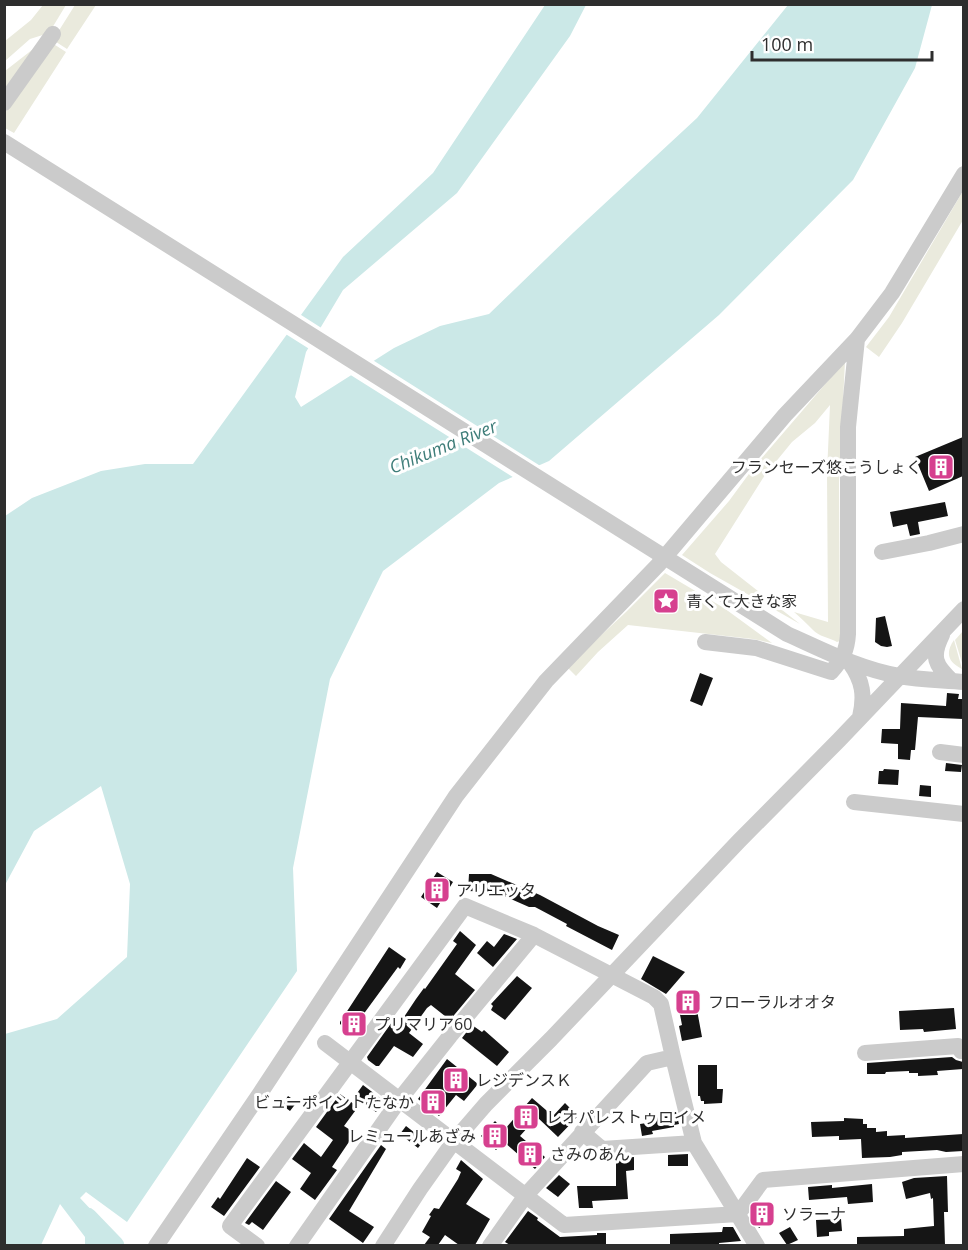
<svg xmlns="http://www.w3.org/2000/svg" width="968" height="1250" viewBox="0 0 968 1250" font-family="'Open Sans','Noto Sans JP',sans-serif">
<style>
.green{fill:#eaeadd}
.water{fill:#cbe8e7}
.pier{fill:#fff}
.lines{fill:none;stroke-linecap:round;stroke-linejoin:round}
.river{stroke:#cbe8e7;stroke-width:21}
.building{fill:#151515}
.minor{stroke:#cbcbcb;stroke-width:16}
.labels{text-anchor:middle;dominant-baseline:central;stroke-width:6;stroke-linejoin:round;paint-order:stroke}
.poi-label{font-size:16px;fill:#2e2e2e;stroke:#fff;text-anchor:start}
.water-label{font-size:18px;font-style:italic;fill:#3e7d79;stroke:#fff}
</style>
<rect width="100%" height="100%" fill="#fff"/>
<!-- green -->
<path class="green" d="M43,5H66L49,33L30,39L5,61V41L31,20Z
M75,5H96L67,49L53,40Z
M52,43L66,52L14,133L5,128V113Z
M37,46L5,91V71Z
M963,191V220L902,323L879,357L866,347L889,317Z
M845,361L839,483L840,641L837,642C830,638 818,636 813,630C807,624 801,618 794,612L828,622L827,473L830,405L815,423L792,442L765,475L715,554L721,562L800,624L710,573L682,555L729,501L754,467Z
M665,573L724,608L772,643L753,639L628,625L598,652L576,676L567,667L626,612Z
M963,631L964,666H963L955,640Z
M954,640L962,669C948,662 945,653 954,640Z"/>
<!-- water -->
<path class="water" d="M545,5H586L570,36L457,193L343,290L306,352L295,397L301,407L394,348L440,326L489,314L574,232L697,118L788,5H932L915,68L853,180L719,315L549,461L499,483L383,571L330,679L293,868L297,971L127,1222L86,1192L80,1198L112,1232L103,1245H85V1237L60,1204L41,1245H4L5,1034L57,1019L127,957L130,884L101,786L34,831L5,885V516L32,498L101,471L145,464H193L343,257L433,173Z"/>
<!-- pier -->
<path class="pier" d="M298,313L323,329L311,350L284,333Z
M371,359L542,467L516,479L349,374Z"/>
<g class="lines">
<!-- river -->
<path class="river" d="M87,1218L114,1246"/>
</g>
<!-- building -->
<path class="building" d="M963,437V476L929,491L915,457Z
M945,502L948,516L918,522L920,534L910,536L907,524L893,527L890,512Z
M885,616L892,646L887,647L881,646L875,642L876,618Z
M700,673L713,678L702,706L690,701Z
M947,693L959,694L958,699H963V719L918,717L915,750H911L910,760L898,759V744L881,743L882,729H900L901,703L946,706Z
M946,763L962,765L961,772L945,771Z
M884,769L899,770L898,785L878,784L879,771H883Z
M920,785L931,786V797L919,796Z
M437,872L453,882L437,908L421,897Z
M469,874H491L540,895L598,926L619,935L612,950L566,926L567,924L535,907H529L495,892L468,891Z
M460,931L476,945L455,974L475,990L450,1020L431,1005L427,1008L409,1033L423,1044L413,1057L394,1046L379,1066H376L368,1060L367,1057L392,1022L398,1026L416,999L424,988L425,989L457,944L453,941Z
M504,934L517,939L493,967L477,953L487,941L494,947Z
M389,947L406,959L400,969L398,967L360,1019L366,1023L356,1036L340,1024V1022Z
M653,956L685,972L666,994L641,979Z
M517,976L532,988L505,1020L491,1010L493,1006L491,1004Z
M696,990L700,1010H697L702,1037L682,1041L679,1026L682,1025L676,994Z
M954,1008L956,1029L924,1032L923,1029L900,1030L899,1011Z
M472,1025L482,1032L484,1030L509,1052L497,1066L462,1038Z
M952,1057L956,1060L963,1062V1069L937,1071L938,1075L918,1076V1073H909V1071L886,1072L885,1074H867V1063Z
M447,1059L478,1084L464,1101L456,1095L439,1116L418,1099Z
M698,1065H717V1089H723L722,1103L704,1104V1101H701L700,1096H698Z
M363,1085L384,1101L376,1112L355,1096Z
M340,1094L358,1107L344,1126L355,1133L332,1167L337,1170L315,1200L300,1189L311,1173L292,1159L304,1143L321,1157L333,1140L316,1127Z
M288,1096L297,1102L290,1111L282,1105Z
M532,1098L553,1116L565,1103L578,1116L558,1137L537,1117L520,1136L545,1157L535,1169L504,1142L496,1150L481,1136L495,1121L504,1130Z
M676,1112L679,1124L674,1125V1127L652,1131L653,1134L642,1136L640,1124L647,1123L646,1117Z
M844,1118L863,1119V1124H867V1128H876V1132L887,1131V1136L905,1135V1138L963,1134V1151L946,1152L937,1150L902,1152V1155L890,1157L862,1158L861,1139L839,1140V1136L812,1137L811,1122L844,1121Z
M406,1126L424,1140L418,1148L400,1134Z
M381,1145L386,1149L349,1211L374,1227L363,1243L329,1219Z
M688,1154V1166H668V1155Z
M634,1157V1170L626,1171L628,1199L592,1201L593,1208H579L577,1186H616V1159Z
M247,1158L260,1167L224,1216L211,1207L218,1197L220,1199Z
M461,1160L483,1179L466,1204L490,1219L475,1245H459L445,1235L438,1245H424L430,1237L422,1232L431,1216L429,1215L434,1208L439,1209L458,1179L461,1172L456,1169Z
M559,1175L570,1184L558,1197L546,1188Z
M947,1176L948,1212H944L945,1245H857V1237L904,1236V1229L934,1226L933,1198L931,1199L930,1193L906,1199L902,1182L914,1178Z
M276,1181L291,1192L263,1230L252,1222L249,1225L245,1223Z
M872,1184L873,1202L848,1204L847,1197L809,1200L808,1187L832,1185V1188Z
M764,1201L775,1217L759,1228L751,1215L757,1205Z
M528,1211L538,1218L537,1220L560,1237L597,1235V1233H606V1245H510L505,1242Z
M841,1219L842,1231L829,1232V1236L817,1237L816,1220Z
M723,1227H733L741,1241L719,1243V1245H670V1234L722,1232Z
M790,1227L798,1240L787,1245L779,1233Z"/>
<g class="lines">
<!-- minor -->
<path class="minor" d="M4,103L53,34
M4,142L787,634C823,650 859,669 899,676C920,680 942,680 964,682
M882,552L929,543L964,534
M942,635C931,657 935,665 952,681
M705,642L756,648L831,672C842,660 847,651 848,634V427L857,339
M850,663C863,681 865,696 860,717
M940,752L964,755
M854,802L964,814
M325,1043L564,1225L738,1214L763,1180L964,1164
M865,1053L958,1046L961,1051H964
M673,1057L694,1143L757,1246
M582,1132L602,1149L694,1143
M156,1246L259,1095L456,796L546,681L658,565L785,415L857,339L892,293L964,174
M257,1246L230,1226L465,906L534,935L654,997L661,1004L673,1057L647,1063L526,1195L490,1246
M297,1246L400,1099L450,1036L534,935
M383,1246L420,1189L454,1141L486,1104L551,1039L739,841L839,740L964,609"/>
</g>
<!-- icons -->
<defs>
<symbol id="building-square" viewBox="-11 -11 22 22"><rect x="-9" y="-9" width="18" height="18" rx="4" fill="#d6408f" stroke="#fff"/><path d="M-4-6H4V6H1V3H-1V6H-4ZM-2.5-4.3h1.7v1.8h-1.7ZM.8-4.3h1.7v1.8H.8ZM-2.5-1h1.7V.8h-1.7ZM.8-1h1.7V.8H.8Z" fill="#fff"/></symbol>
<symbol id="sight-square" viewBox="-11 -11 22 22"><rect x="-9" y="-9" width="18" height="18" rx="4" fill="#d6408f" stroke="#fff"/><path d="M0-6L1.8-2.2L6-1.7L2.9 1.2L3.7 5.4L0 3.3L-3.7 5.4L-2.9 1.2L-6-1.7L-1.8-2.2Z" fill="#fff"/></symbol>
</defs>
<g fill-rule="evenodd">
<use href="#building-square" x="926" y="452" width="30" height="30"/>
<use href="#sight-square" x="651" y="586" width="30" height="30"/>
<use href="#building-square" x="422" y="875" width="30" height="30"/>
<use href="#building-square" x="673" y="987" width="30" height="30"/>
<use href="#building-square" x="339" y="1009" width="30" height="30"/>
<use href="#building-square" x="441" y="1065" width="30" height="30"/>
<use href="#building-square" x="418" y="1087" width="30" height="30"/>
<use href="#building-square" x="511" y="1102" width="30" height="30"/>
<use href="#building-square" x="480" y="1121" width="30" height="30"/>
<use href="#building-square" x="515" y="1139" width="30" height="30"/>
<use href="#building-square" x="747" y="1199" width="30" height="30"/>
</g>
<g class="labels">
<!-- poi labels -->
<g class="poi-label">
<text x="922" y="467" text-anchor="end">フランセーズ悠こうしょく</text>
<text x="686" y="601">青くて大きな家</text>
<text x="456" y="890">アリエッタ</text>
<text x="708" y="1002">フローラルオオタ</text>
<text x="374" y="1024">プリマリア60</text>
<text x="476" y="1080">レジデンスＫ</text>
<text x="414" y="1102" text-anchor="end">ビューポイントたなか</text>
<text x="546" y="1117">レオパレストゥロイメ</text>
<text x="476" y="1136" text-anchor="end">レミュールあざみ</text>
<text x="550" y="1154">さみのあん</text>
<text x="782" y="1214">ソラーナ</text>
</g>
<!-- water labels -->
<g class="water-label">
<text transform="translate(443 446) rotate(-22)">Chikuma River</text>
</g>
</g>
<!-- border -->
<rect width="968" height="1250" fill="none" stroke="#2e2e2e" stroke-width="12"/>
<!-- scale -->
<path d="M752 51v9h180v-9" fill="none" stroke="#2e2e2e" stroke-width="3"/>
<text x="761" y="51" font-size="18" fill="#2e2e2e" stroke="#ffffff" stroke-width="4.5" paint-order="stroke">100 m</text>
</svg>
